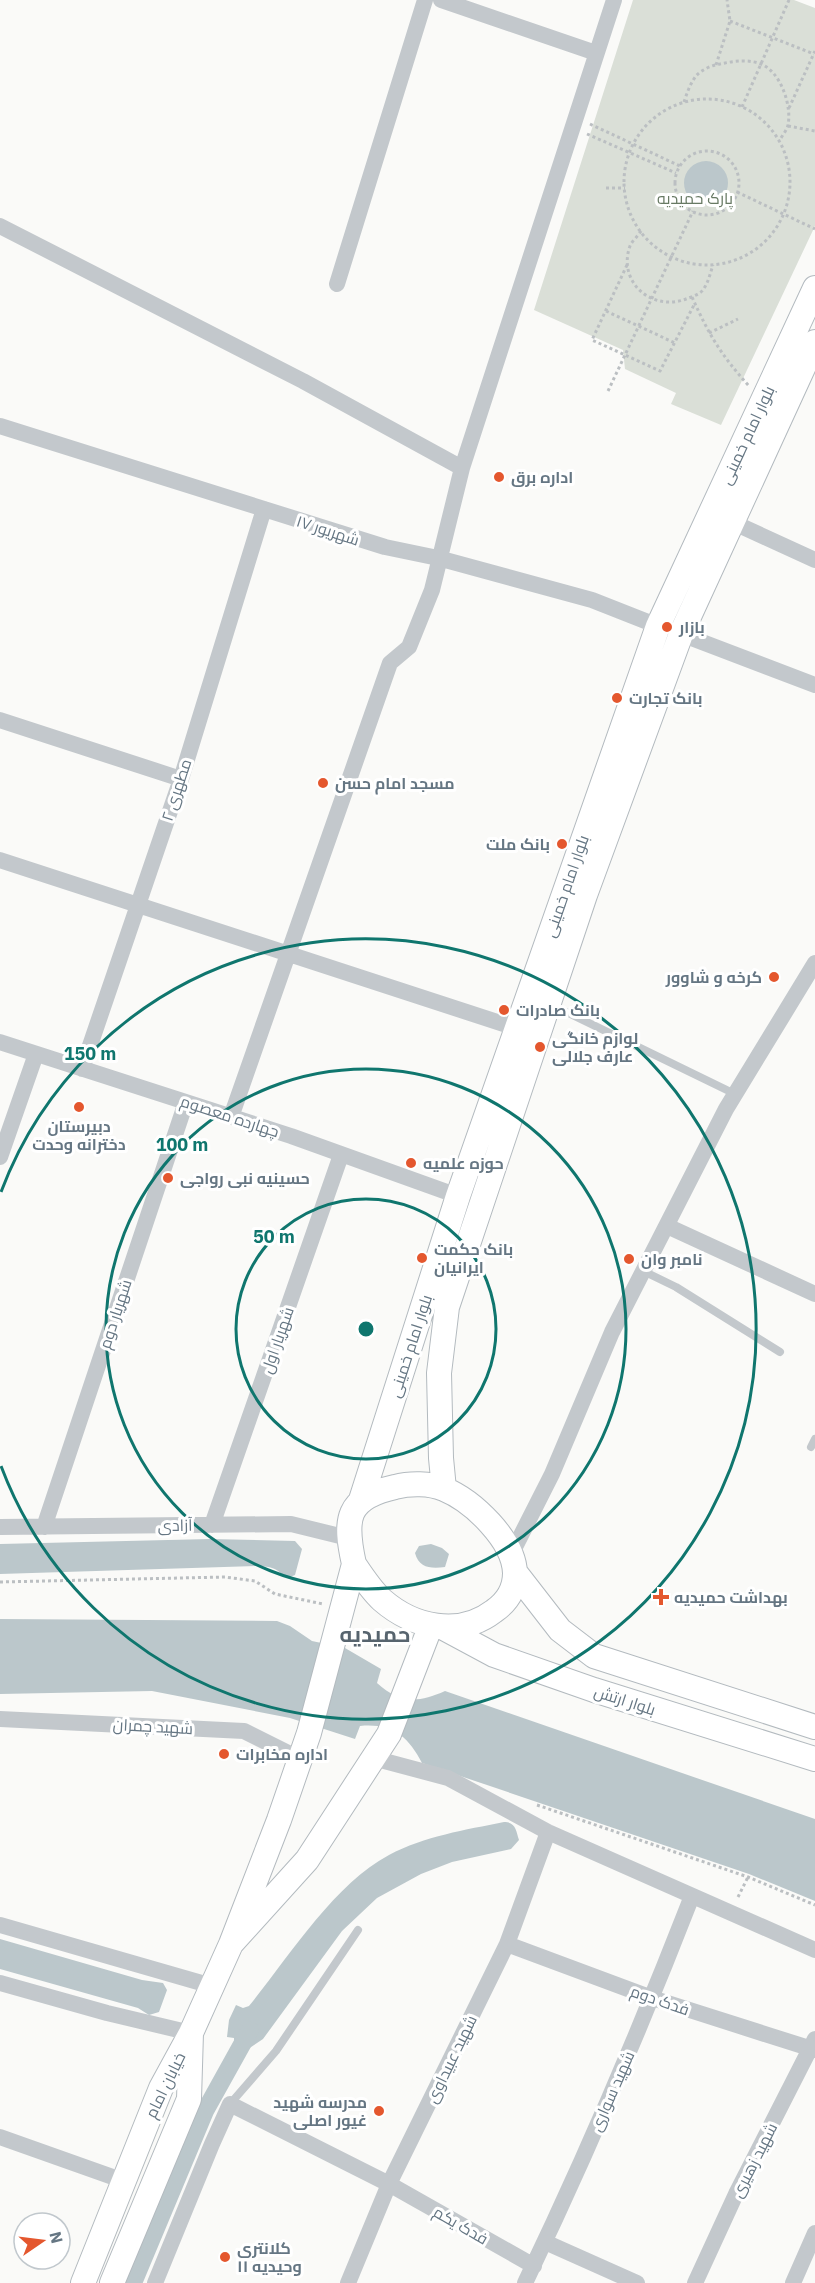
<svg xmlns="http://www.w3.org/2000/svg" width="815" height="2283" viewBox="0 0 815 2283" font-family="'IBM Plex Sans',Cairo,sans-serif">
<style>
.green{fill:#dadfd7}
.water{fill:#bbc7cb}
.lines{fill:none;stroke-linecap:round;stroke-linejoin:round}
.canal{stroke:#bbc7cb;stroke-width:18}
.secondary-casing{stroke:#b3babf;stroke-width:26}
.path{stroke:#bbbfc2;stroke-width:3;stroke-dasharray:3 3;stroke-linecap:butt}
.lane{stroke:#c3c8cc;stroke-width:8}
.street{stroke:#c3c8cc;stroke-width:16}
.secondary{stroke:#fff;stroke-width:24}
.ring{fill:none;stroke:#0f766e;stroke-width:3}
.poi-dot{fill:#e4572e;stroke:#fff;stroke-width:2}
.labels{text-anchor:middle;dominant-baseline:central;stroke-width:6;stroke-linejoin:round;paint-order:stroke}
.park-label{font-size:16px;fill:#687a64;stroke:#fff}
.street-label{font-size:16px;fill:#657683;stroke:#fff}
.poi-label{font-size:16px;font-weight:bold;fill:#657683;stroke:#fff;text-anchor:start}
.district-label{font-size:22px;font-weight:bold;fill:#57646e;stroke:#fff}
.centre{fill:#0f766e;stroke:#fff;stroke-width:3}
.ring-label{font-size:18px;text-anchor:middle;font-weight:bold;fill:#0f766e;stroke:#fff;stroke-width:6;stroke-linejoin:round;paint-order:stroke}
</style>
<rect width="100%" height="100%" fill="#fafaf8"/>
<!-- green -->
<path class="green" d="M633,0H794L815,8V226L721,425L671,404L676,393L625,369L623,350L534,310Z"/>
<!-- water -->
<path class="water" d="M684 183a22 22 0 1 1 44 0a22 22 0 1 1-44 0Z
M210,1539L295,1541L302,1549L295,1575C283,1580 282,1571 272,1568C268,1566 261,1567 257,1566L0,1574V1544Z
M431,1544L442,1548L449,1554L445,1567C431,1569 419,1568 415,1553L419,1546Z
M0,1619L277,1621L290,1626L312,1641L345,1648L381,1669L377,1683C400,1704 418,1703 445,1691L815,1819V1901L749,1874L422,1763C408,1736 392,1723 360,1726L355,1739L290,1718L152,1691L0,1694Z
M504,1822C516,1822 516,1831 519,1840L511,1849L452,1862L421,1874L377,1898L342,1931L263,2039L242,2053L234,2049V2038L227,2037L229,2020L236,2005L243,2008L249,2006C288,1958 334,1884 389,1855C425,1836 465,1830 504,1822Z
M0,1939L142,1980L163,1983L167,1990L159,2012L149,2015L138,2008L0,1969Z"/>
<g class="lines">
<!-- canal -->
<path class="canal" d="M133,2283L205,2111L250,2030"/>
<defs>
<path id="secondary" d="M444,1489L441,1458L439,1373L447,1307L585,895L681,634L815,342
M361,1500L458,1196L658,626L815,288
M354,1564C362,1576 371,1590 382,1600C413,1627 459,1638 494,1611C507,1602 515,1589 515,1573C514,1540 473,1501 444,1489C430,1483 410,1483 395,1487C346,1498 344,1519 354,1564L309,1733L279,1820L231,1944L307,1860L389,1734L431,1625
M515,1572L560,1630L594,1656L815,1727
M440,1626L494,1655L594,1690L815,1759
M191,2033L231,1944
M83,2283L161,2088L191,2033L189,2099L112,2283"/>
</defs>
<!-- secondary casing -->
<use href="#secondary" class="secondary-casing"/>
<!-- path -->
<path class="path" d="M730,21L814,54
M716,65L730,21L727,0
M624 182a83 83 0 1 1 166 0a83 83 0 1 1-166 0Z
M684,102C687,93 690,84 696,76C701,70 712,65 720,64C734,61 748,59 761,64C781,72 792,106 788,125C787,130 782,136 779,141
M742,107L789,0
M789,108L815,51
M590,124L680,166
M788,126L815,131
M587,134L676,173
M675 183a32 32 0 1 1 64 0a32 32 0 1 1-64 0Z
M606,188H625
M737,192L815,229
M641,231C638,236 632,241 630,246C617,282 652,312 686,299C691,297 698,295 702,291C708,284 710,274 713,265
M627,265L592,340L660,371L695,303
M692,297C709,335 721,355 749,386
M606,311L675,343
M709,333L738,319
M608,391L693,211
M0,1582L225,1577L255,1581L275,1594L323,1604
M537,1805L748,1877L815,1905
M738,1897L748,1877"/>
<!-- lane -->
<path class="lane" d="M552,1005L735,1094
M643,1271L676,1287L780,1352
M811,1447L815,1439
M230,2104L276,2051L358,1930"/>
<!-- street -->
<path class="street" d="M441,0L596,53
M0,226L303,381L462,468L432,590L409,647L390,663L231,1117
M337,284L425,0
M0,426L385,547L438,558L592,600L658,626
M462,468L614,0
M732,522L815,560
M681,634L815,685
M0,720L181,779
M0,860L516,1028
M0,1042L291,1136L458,1196
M82,1069L181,779L264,509
M0,1157L36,1054
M667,1226L815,1294
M212,1525L341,1155
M0,1527L291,1524L348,1538
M44,1527L186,1102
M511,1555L552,1474L612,1332L726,1109L815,963
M0,1719L244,1731L300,1759
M373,1758L448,1778L548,1832L815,1950
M0,1925L212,1986
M507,1944L652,1998L815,2050
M0,1983L107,2013L191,2033
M0,2137L124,2181
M545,2242L637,2283
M155,2283L212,2144L230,2104L389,2184L534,2266
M348,2283L389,2184L507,1944L548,1832
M525,2283C586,2156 641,2027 692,1896
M695,2283L736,2194L815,2039
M793,2283L815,2233"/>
<!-- secondary -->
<use href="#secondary" class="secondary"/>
</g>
<!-- distance rings -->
<g class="ring">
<circle cx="366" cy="1329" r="130"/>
<circle cx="366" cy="1329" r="260"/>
<path d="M1 1192A390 390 0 1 1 1 1466"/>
</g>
<!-- markers -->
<g class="poi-dot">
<circle cx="499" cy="477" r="6"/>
<circle cx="667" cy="627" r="6"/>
<circle cx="617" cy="698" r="6"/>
<circle cx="323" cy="783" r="6"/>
<circle cx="562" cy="844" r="6"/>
<circle cx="774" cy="977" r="6"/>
<circle cx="504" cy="1010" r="6"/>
<circle cx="540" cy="1047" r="6"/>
<circle cx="79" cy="1107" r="6"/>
<circle cx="411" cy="1163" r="6"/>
<circle cx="168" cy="1178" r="6"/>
<circle cx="422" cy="1258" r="6"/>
<circle cx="629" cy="1259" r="6"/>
<path d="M658 1588h6v6h6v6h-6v6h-6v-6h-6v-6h6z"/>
<circle cx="224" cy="1754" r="6"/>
<circle cx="379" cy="2111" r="6"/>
<circle cx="225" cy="2257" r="6"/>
</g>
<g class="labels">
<!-- park labels -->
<g class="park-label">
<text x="695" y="198">پارک حمیدیه</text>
</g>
<!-- street labels -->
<g class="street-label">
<text transform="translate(747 435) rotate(-65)">بلوار امام خمینی</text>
<text transform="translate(328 530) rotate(18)">۱۷ شهریور</text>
<text transform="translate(176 790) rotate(-72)">مطهری ۲</text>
<text transform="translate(566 886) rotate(-71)">بلوار امام خمینی</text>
<text transform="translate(230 1116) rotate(18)">چهارده معصوم</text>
<text transform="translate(115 1314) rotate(-72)">شهریار دوم</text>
<text transform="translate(277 1340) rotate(-71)">شهریار اول</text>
<text transform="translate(410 1346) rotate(-72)">بلوار امام خمینی</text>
<text transform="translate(175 1525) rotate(-1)">آزادی</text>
<text transform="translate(625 1700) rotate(18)">بلوار ارتش</text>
<text transform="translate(153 1726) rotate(3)">شهید چمران</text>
<text transform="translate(660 2000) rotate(19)">فدک دوم</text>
<text transform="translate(451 2059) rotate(-64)">شهید عبیداوی</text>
<text transform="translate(165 2085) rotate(-64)">خیابان امام</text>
<text transform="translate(612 2091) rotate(-66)">شهید سواری</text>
<text transform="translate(754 2160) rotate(-63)">شهید زهیری</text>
<text transform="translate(461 2225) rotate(30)">فدک یکم</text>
</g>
<!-- poi labels -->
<g class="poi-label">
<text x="511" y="477">اداره برق</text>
<text x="679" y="627">بازار</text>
<text x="629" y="698">بانک تجارت</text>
<text x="335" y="783">مسجد امام حسن</text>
<text x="550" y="844" text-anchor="end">بانک ملت</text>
<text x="762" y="977" text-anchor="end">کرخه و شاوور</text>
<text x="516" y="1010">بانک صادرات</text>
<text x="552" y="1038">لوازم خانگی<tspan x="552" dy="18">عارف جلالی</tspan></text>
<text x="79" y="1126" text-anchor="middle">دبیرستان<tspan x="79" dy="18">دخترانه وحدت</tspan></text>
<text x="423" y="1163">حوزه علمیه</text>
<text x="180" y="1178">حسینیه نبی رواجی</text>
<text x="434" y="1249">بانک حکمت<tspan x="434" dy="18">ایرانیان</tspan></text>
<text x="641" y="1259">نامبر وان</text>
<text x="674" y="1597">بهداشت حمیدیه</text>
<text x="236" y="1754">اداره مخابرات</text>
<text x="367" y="2102" text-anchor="end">مدرسه شهید<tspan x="367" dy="18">غیور اصلی</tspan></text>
<text x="237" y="2248">کلانتری<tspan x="237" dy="18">۱۱ وحیدیه</tspan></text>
</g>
<!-- district labels -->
<g class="district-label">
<text x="375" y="1633">حمیدیه</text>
</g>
</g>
<circle cx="366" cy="1329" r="9" class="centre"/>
<g class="ring-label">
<text x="90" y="1060">150 m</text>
<text x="182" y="1151">100 m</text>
<text x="274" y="1243">50 m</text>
</g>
<!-- north arrow -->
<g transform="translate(42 2241) rotate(76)"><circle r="28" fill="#ffffff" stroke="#c1c8cd" stroke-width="1.5"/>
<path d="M0-4.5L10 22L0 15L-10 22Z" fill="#e4572e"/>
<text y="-9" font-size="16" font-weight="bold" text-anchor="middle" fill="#657683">N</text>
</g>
</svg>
